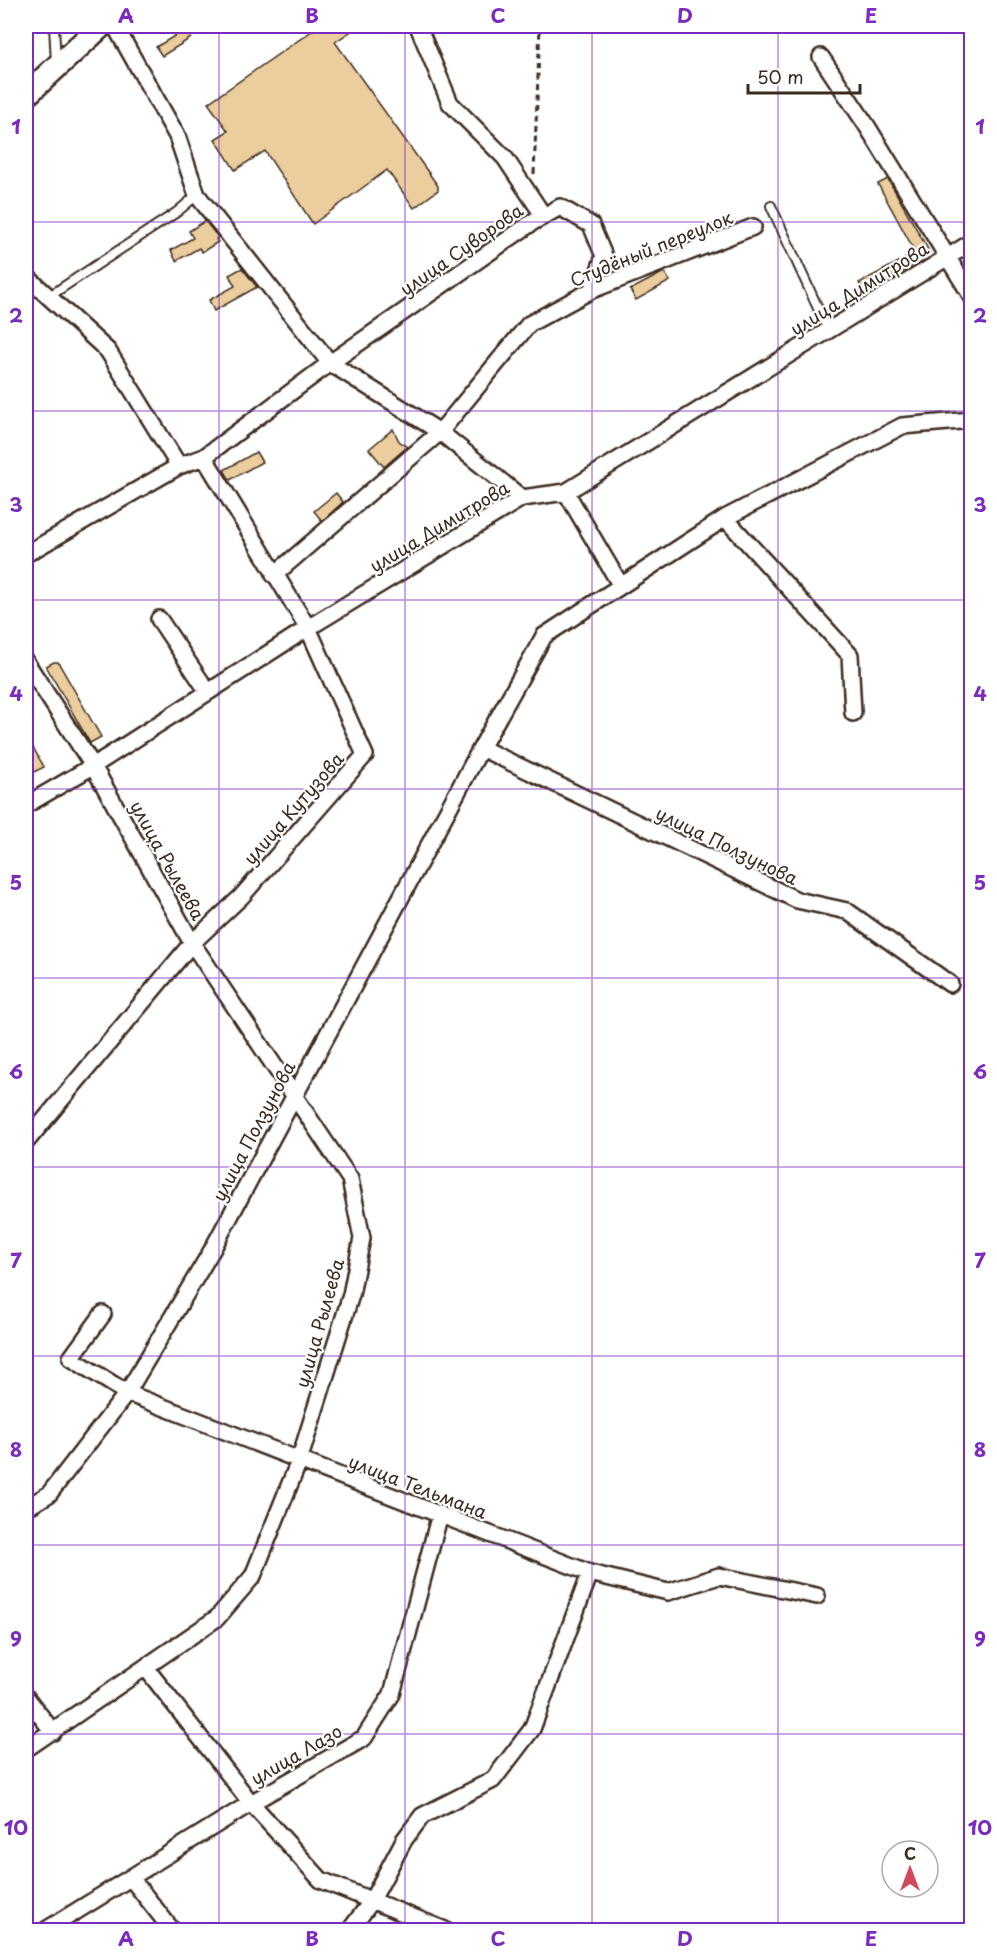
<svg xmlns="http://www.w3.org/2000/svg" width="997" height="1956" viewBox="0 0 997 1956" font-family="'Playpen Sans',sans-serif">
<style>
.building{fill:#ebcd9e;stroke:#3b2a1e;stroke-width:1.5}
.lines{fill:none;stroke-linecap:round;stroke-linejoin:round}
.service-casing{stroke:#3b2a1e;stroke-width:12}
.minor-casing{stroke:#3b2a1e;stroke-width:20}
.primary-casing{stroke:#3b2a1e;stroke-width:27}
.path{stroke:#3b2a1e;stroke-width:3;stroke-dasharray:6 4.5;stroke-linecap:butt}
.service{stroke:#fff;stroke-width:8}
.minor{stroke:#fff;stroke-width:15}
.primary{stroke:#fff;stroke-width:22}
.grid{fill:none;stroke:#7b2cbf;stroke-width:1.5;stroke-opacity:0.55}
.labels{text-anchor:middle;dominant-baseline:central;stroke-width:4.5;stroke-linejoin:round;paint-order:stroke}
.street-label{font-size:18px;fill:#3b2a1e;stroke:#fff}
.neatline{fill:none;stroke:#7b2cbf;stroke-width:2}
.grid-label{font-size:20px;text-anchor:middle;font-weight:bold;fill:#7b2cbf}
</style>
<rect width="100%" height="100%" fill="#fff"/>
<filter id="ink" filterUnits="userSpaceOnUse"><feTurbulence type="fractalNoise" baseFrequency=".0167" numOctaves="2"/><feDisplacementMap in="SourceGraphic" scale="12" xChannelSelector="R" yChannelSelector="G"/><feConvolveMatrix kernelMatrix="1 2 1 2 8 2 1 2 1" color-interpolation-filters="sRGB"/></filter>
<g filter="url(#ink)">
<!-- building -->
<path class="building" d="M319,26H359L335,42L438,186V190L414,208L387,170L313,224L265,151L235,170L215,139L228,131L208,103Z
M186,29L191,38L162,56L156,47Z
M888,179L930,253L919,259L878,184Z
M205,221L218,237L216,239L218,242L202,252L199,248L176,261L171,250L193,238L189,231Z
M906,258L911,267L865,293L859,283Z
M242,268L257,287L214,311L209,300L235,286L229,275Z
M664,272L670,281L636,300L630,290Z
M393,429L399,441L407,447L384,467L369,449Z
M256,452L262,462L230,480L224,470Z
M336,493L343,502L322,521L314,511Z
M54,662H58L101,737L90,743L46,666Z
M26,735L44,767L32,773L26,761Z"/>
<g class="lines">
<defs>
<path id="service" d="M54,26L56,63
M771,206L828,330
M48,297L177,212L197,195"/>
<path id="minor" d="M115,26L177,136L197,195L330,363L440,432L529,324L592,290L753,227
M821,57L867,126L972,297
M535,221L560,207L591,225L604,256L592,290
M26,276L108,351L179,466
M566,492L621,586
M725,518L850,655L853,713
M26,554L179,466L204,457L330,363L543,215L505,158L450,103L418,26
M274,575L440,432L522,498
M159,619L208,692
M26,662L93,766L192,943L350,1179L362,1238L351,1295L299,1461L253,1576L217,1618L26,1749
M481,748L797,900L847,911L950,984
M26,805L93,766L308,628L522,498L566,492L972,242
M26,1142L192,943L241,897L365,755L308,628L204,457
M103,1314L71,1358L127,1393L590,1573L668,1592L719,1576L817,1596
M26,1508L49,1494L127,1393L212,1250L481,748L544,636L725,518L902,426L972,420
M146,1668L251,1803L321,1880L445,1930
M26,1697L53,1732
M131,1878L172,1930
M46,1930L251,1803L364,1738L392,1694L440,1514
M350,1930L371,1902L404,1840L422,1816L493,1780L532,1729L590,1573"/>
<path id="primary" d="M26,95L101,26"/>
</defs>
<!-- service casing -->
<use href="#service" class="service-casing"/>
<!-- minor casing -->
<use href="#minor" class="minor-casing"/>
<!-- primary casing -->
<use href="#primary" class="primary-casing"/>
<!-- path -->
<path class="path" d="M534,174L540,26"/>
<!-- service -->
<use href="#service" class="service"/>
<!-- minor -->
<use href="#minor" class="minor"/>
<!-- primary -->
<use href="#primary" class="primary"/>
</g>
</g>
<!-- grid -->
<path class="grid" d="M219,26V1930M405,26V1930M592,26V1930M778,26V1930M26,222H972M26,411H972M26,600H972M26,789H972M26,978H972M26,1167H972M26,1356H972M26,1545H972M26,1734H972"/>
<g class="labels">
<!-- street labels -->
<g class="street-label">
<text transform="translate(651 248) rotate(-22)">Студёный переулок</text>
<text transform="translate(461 249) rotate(-35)">улица Суворова</text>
<text transform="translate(859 288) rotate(-32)">улица Димитрова</text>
<text transform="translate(439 526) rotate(-31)">улица Димитрова</text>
<text transform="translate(293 808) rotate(-49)">улица Кутузова</text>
<text transform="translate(727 845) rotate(26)">улица Ползунова</text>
<text transform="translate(168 860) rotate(61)">улица Рылеева</text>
<text transform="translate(253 1131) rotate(-62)">улица Ползунова</text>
<text transform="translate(319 1323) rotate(-74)">улица Рылеева</text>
<text transform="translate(418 1486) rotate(21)">улица Тельмана</text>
<text transform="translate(296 1754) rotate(-30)">улица Лазо</text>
</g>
</g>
<!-- margin -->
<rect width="997" height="1956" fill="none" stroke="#fff" stroke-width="66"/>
<!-- north arrow -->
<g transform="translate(910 1869)"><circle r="28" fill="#ffffff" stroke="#b1aaa5" stroke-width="1.5"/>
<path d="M0-4.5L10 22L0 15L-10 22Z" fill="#d1495b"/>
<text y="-9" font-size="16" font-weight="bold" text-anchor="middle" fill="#3b2a1e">С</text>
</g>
<!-- scale -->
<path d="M748 84v9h112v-9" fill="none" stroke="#3b2a1e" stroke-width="3"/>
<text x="757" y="84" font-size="18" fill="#3b2a1e" stroke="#ffffff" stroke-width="4.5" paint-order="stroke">50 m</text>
<rect x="33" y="33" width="931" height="1890" class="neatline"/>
<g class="grid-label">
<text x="126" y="23">A</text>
<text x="312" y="23">B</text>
<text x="498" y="23">C</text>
<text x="685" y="23">D</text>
<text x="871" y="23">E</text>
<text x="16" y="134">1</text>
<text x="980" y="134">1</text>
<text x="16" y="323">2</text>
<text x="980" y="323">2</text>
<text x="16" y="512">3</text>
<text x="980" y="512">3</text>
<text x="16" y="701">4</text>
<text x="980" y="701">4</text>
<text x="16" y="890">5</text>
<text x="980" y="890">5</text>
<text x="16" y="1079">6</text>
<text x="980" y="1079">6</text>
<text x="16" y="1268">7</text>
<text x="980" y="1268">7</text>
<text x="16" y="1457">8</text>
<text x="980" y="1457">8</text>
<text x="16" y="1646">9</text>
<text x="980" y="1646">9</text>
<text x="16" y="1835">10</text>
<text x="980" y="1835">10</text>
<text x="126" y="1946">A</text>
<text x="312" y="1946">B</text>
<text x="498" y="1946">C</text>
<text x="685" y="1946">D</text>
<text x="871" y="1946">E</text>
</g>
</svg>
